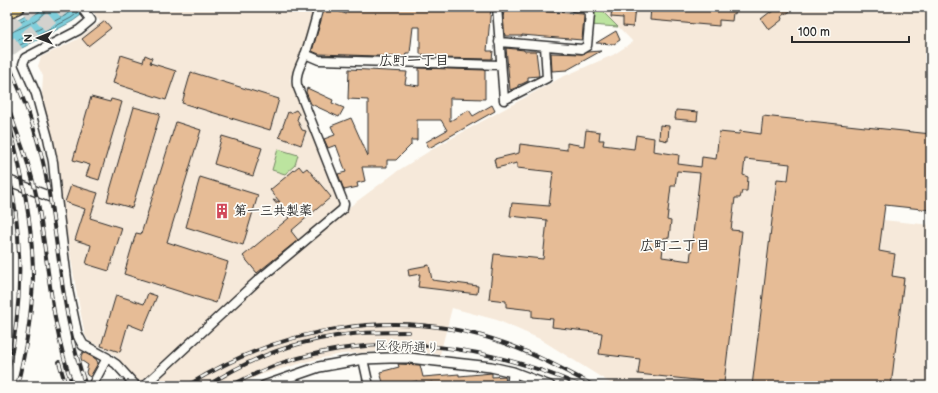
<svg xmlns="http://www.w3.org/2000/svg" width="938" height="393" viewBox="0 0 938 393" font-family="'Balsamiq Sans','Klee One',sans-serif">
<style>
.built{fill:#f6e9da}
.green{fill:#bce49f;stroke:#748865}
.water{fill:#7fcedb;stroke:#5d8d95}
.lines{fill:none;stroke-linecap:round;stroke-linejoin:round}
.shore{stroke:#4d6c71;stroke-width:1}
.building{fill:#e6bc96;stroke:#2b2b2b;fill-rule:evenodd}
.motorway-tunnel{stroke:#d3d2ce;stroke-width:14;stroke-dasharray:14 7;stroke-linecap:butt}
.minor-casing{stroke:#2b2b2b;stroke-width:11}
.tertiary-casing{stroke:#2b2b2b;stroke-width:12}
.primary-casing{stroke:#2b2b2b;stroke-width:15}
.minor{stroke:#fdfcf7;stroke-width:8}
.tertiary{stroke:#fdfcf7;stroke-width:9}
.primary{stroke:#f9df96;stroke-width:12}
.rail-casing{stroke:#2b2b2b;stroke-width:4}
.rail{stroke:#fdfcf7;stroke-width:2.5;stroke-dasharray:8;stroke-linecap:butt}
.labels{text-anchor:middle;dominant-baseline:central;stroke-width:3.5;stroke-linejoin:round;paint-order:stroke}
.poi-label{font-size:13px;font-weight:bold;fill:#2b2b2b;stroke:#fdfcf7;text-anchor:start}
.street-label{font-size:13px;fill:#2b2b2b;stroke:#fdfcf7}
.neighbourhood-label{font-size:14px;font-weight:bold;fill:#2b2b2b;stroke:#fdfcf7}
</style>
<rect width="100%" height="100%" fill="#fdfcf7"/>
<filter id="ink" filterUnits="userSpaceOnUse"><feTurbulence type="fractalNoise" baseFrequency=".025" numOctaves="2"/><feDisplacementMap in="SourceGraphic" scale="8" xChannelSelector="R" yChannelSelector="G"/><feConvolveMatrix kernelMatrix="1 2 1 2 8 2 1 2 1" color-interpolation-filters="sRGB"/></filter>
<g filter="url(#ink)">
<!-- built -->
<path class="built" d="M100,7H316L304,45L290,80L341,203L339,209L145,382L137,380L118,358L109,351L89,341L85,335L76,289L63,210L58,162L42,94L43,76L38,66L41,57L76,40L100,22L94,13Z
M599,7H931V139L890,136L883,220L931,225V386H615L540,339L497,320L452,308L440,354L389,351L342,354L313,360L263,374L235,386H147L222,317L321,228L399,170L436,147L560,78L613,55L633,42Z"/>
<!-- green -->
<path class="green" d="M586,7H598L618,27L590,25Z
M278,149L298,155L295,165L285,174L272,170Z"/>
<!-- water -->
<path class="water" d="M40,7H92L73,21L7,56V25Z"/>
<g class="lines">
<!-- shore -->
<path class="shore" d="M7,28H10L39,12L41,7
M7,33L12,32C22,27 45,19 46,7
M7,46L68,14L76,8
M7,52L71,18L79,12"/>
</g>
<!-- building -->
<path class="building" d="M325,7L346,14L347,7H491L487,51H493L492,59L438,58V56L420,54V27H413L410,53H406L405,57L319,54L312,51Z
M505,7H526L525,10L583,14L584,16L582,40L522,35V36H505L503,17Z
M612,7H635L633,27L623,26V18L611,17Z
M651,7H736L735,14L733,13L732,21L719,20V26L650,20Z
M781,7H798L782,16L783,19L769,30L761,19L770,12V13Z
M105,21L111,28L88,46L82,39Z
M616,31L620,40L614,44L596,43Z
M506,48L524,50V51H536L539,76L528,77V81L522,84L518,85V87L510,90Z
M601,51L567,70L552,71L551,53L582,54L587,52Z
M121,55L143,62L145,55L152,58L150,63L176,71L166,100L113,83Z
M419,68L485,70V99L450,98V121L469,110L473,116L492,105L495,111L429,148L426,142L447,130L441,120H417V140H411V145L396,160H387V167H362L365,181L357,183L358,187L344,190L338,174L346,172L336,145L328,148L324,139L335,135L331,126L351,118L368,156V100L348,99L349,69L407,72L405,84L419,86Z
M191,72L279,99L270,130L182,103Z
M307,88L333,100L332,103L344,108L339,117L311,104L306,92Z
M91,97L110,102L111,99L122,102L99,180L86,176L90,165L73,160Z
M134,107L160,114L132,208L107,201Z
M296,110L299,114L297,120L302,130L306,131L301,145L279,137L288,112L290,113Z
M676,110L698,112L697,121L675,119Z
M763,116L931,134V210L885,205L879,251L895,254L892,276L904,278L891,386H752L777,179L788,180L790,164L745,159L743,175L748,177L747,191H742L740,198H735L731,230L742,231L724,383L638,374L640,359L599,354L602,333L552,327L553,319L532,317V310L506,307V301L489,299L494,254L543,259L547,220L510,216L512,203L549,206L553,172L517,168V163L496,168L494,159L519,153L520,144L567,150V143L584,146L586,130L600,132L599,140H604L603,145L634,149L636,135L654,138L653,151L679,155L678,164L701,167L702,157L716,159L719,132L739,134L740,131L761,134ZM677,171L700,173L690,261L662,257L664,238H669L671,221L667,220L671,186H675Z
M176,122L201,130L167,242L228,262L216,303L124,274L136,233L141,234Z
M660,125L669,126L668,141L659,139Z
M222,136L262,148L253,176L214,164Z
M299,166L303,171L307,168L331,197L291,231L298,240L257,273L243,256L289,218L273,200L280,202L270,190Z
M200,177L258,195L243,245L186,227Z
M71,185L98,193L90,218L122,228L109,271L86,264L91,245L75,240L85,209L65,202Z
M429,265L432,280L478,286L477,294L418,287L420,274L409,276L408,269Z
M148,293L157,296L143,330L128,324L120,352L101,346L116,295L144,304Z
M83,352L96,359L98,363L90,377L87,375L86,372L88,365L82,361L81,358V356Z
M398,364L420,365L423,377L459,374V376L492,373V377L505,376L506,383H501V386H434L433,382L418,385L417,381L399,386H384L380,372L399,367Z"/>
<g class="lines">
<!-- motorway-tunnel -->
<path class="motorway-tunnel" d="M7,27L33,7
M7,51L35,31L63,7"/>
<defs>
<path id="minor" d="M497,7L504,100L547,78L545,46
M574,7L585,8V7
M499,42L582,49L587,46L590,14L585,8
M305,54L319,60L501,65
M57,202L53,162L48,138L36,94L23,64L25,58L79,30L91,20L81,7
M363,359L369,386
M92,386L107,358L116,364L136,386
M144,386L257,281L343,209L344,204L297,85C295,72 302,64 306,52C311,37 315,22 319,7"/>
<path id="tertiary" d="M7,180L53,198L57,202L68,292L77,334L83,345L107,358
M264,386L319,367L363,359L390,358H409L491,367L513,372L550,386
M512,386L513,372"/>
<path id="primary" d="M7,12L18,7"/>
</defs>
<!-- minor casing -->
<use href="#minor" class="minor-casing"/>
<!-- tertiary casing -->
<use href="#tertiary" class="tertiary-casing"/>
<!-- primary casing -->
<use href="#primary" class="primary-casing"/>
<!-- minor -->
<use href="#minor" class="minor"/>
<!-- tertiary -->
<use href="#tertiary" class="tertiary"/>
<!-- primary -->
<use href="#primary" class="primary"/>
<defs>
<path id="rail" d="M7,61C25,100 40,140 47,182C60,252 62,319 86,386
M7,105C19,138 32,170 38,204C49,265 51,327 73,386
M9,123C22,173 33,225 33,277C32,314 26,350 17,386
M7,164C23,234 24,304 7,374
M59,362L66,386
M187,386C280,327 398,305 504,343C535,354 565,370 594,386
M207,386C254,355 307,337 363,333C378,332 394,332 409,332
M230,386C248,377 266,368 285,362C385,330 487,345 581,386"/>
</defs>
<!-- rail casing -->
<use href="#rail" class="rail-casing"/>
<!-- rail -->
<use href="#rail" class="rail"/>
</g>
</g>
<!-- icons -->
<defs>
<symbol id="building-bare" viewBox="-9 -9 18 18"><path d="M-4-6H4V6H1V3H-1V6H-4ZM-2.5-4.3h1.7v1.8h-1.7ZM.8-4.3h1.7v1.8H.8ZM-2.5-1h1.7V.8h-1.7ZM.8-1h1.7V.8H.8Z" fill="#d1495b" stroke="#fdfcf7" stroke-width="2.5" paint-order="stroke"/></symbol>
</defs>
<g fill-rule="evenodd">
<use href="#building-bare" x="211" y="200" width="22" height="22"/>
</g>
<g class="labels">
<!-- poi labels -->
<g class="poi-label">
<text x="234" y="211">第一三共製薬</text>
</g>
<!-- street labels -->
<g class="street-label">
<text transform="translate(407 347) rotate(2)">区役所通り</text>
</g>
<!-- neighbourhood labels -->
<g class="neighbourhood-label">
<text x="414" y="60">広町一丁目</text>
<text x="675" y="245">広町二丁目</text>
</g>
</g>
<!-- margin -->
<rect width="938" height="393" fill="none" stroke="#fdfcf7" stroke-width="24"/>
<rect x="12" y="12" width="914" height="369" fill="none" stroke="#2b2b2b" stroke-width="1.5" filter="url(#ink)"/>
<!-- north arrow -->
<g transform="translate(38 38) rotate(269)" stroke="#fdfcf7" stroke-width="3" paint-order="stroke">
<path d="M0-3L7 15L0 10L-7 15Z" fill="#2b2b2b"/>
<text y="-6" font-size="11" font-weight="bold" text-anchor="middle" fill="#2b2b2b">N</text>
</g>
<!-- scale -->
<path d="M792 36v6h117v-6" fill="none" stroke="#2b2b2b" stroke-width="2"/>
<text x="798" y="36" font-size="12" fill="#2b2b2b" stroke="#fdfcf7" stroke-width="3" paint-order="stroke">100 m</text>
</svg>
